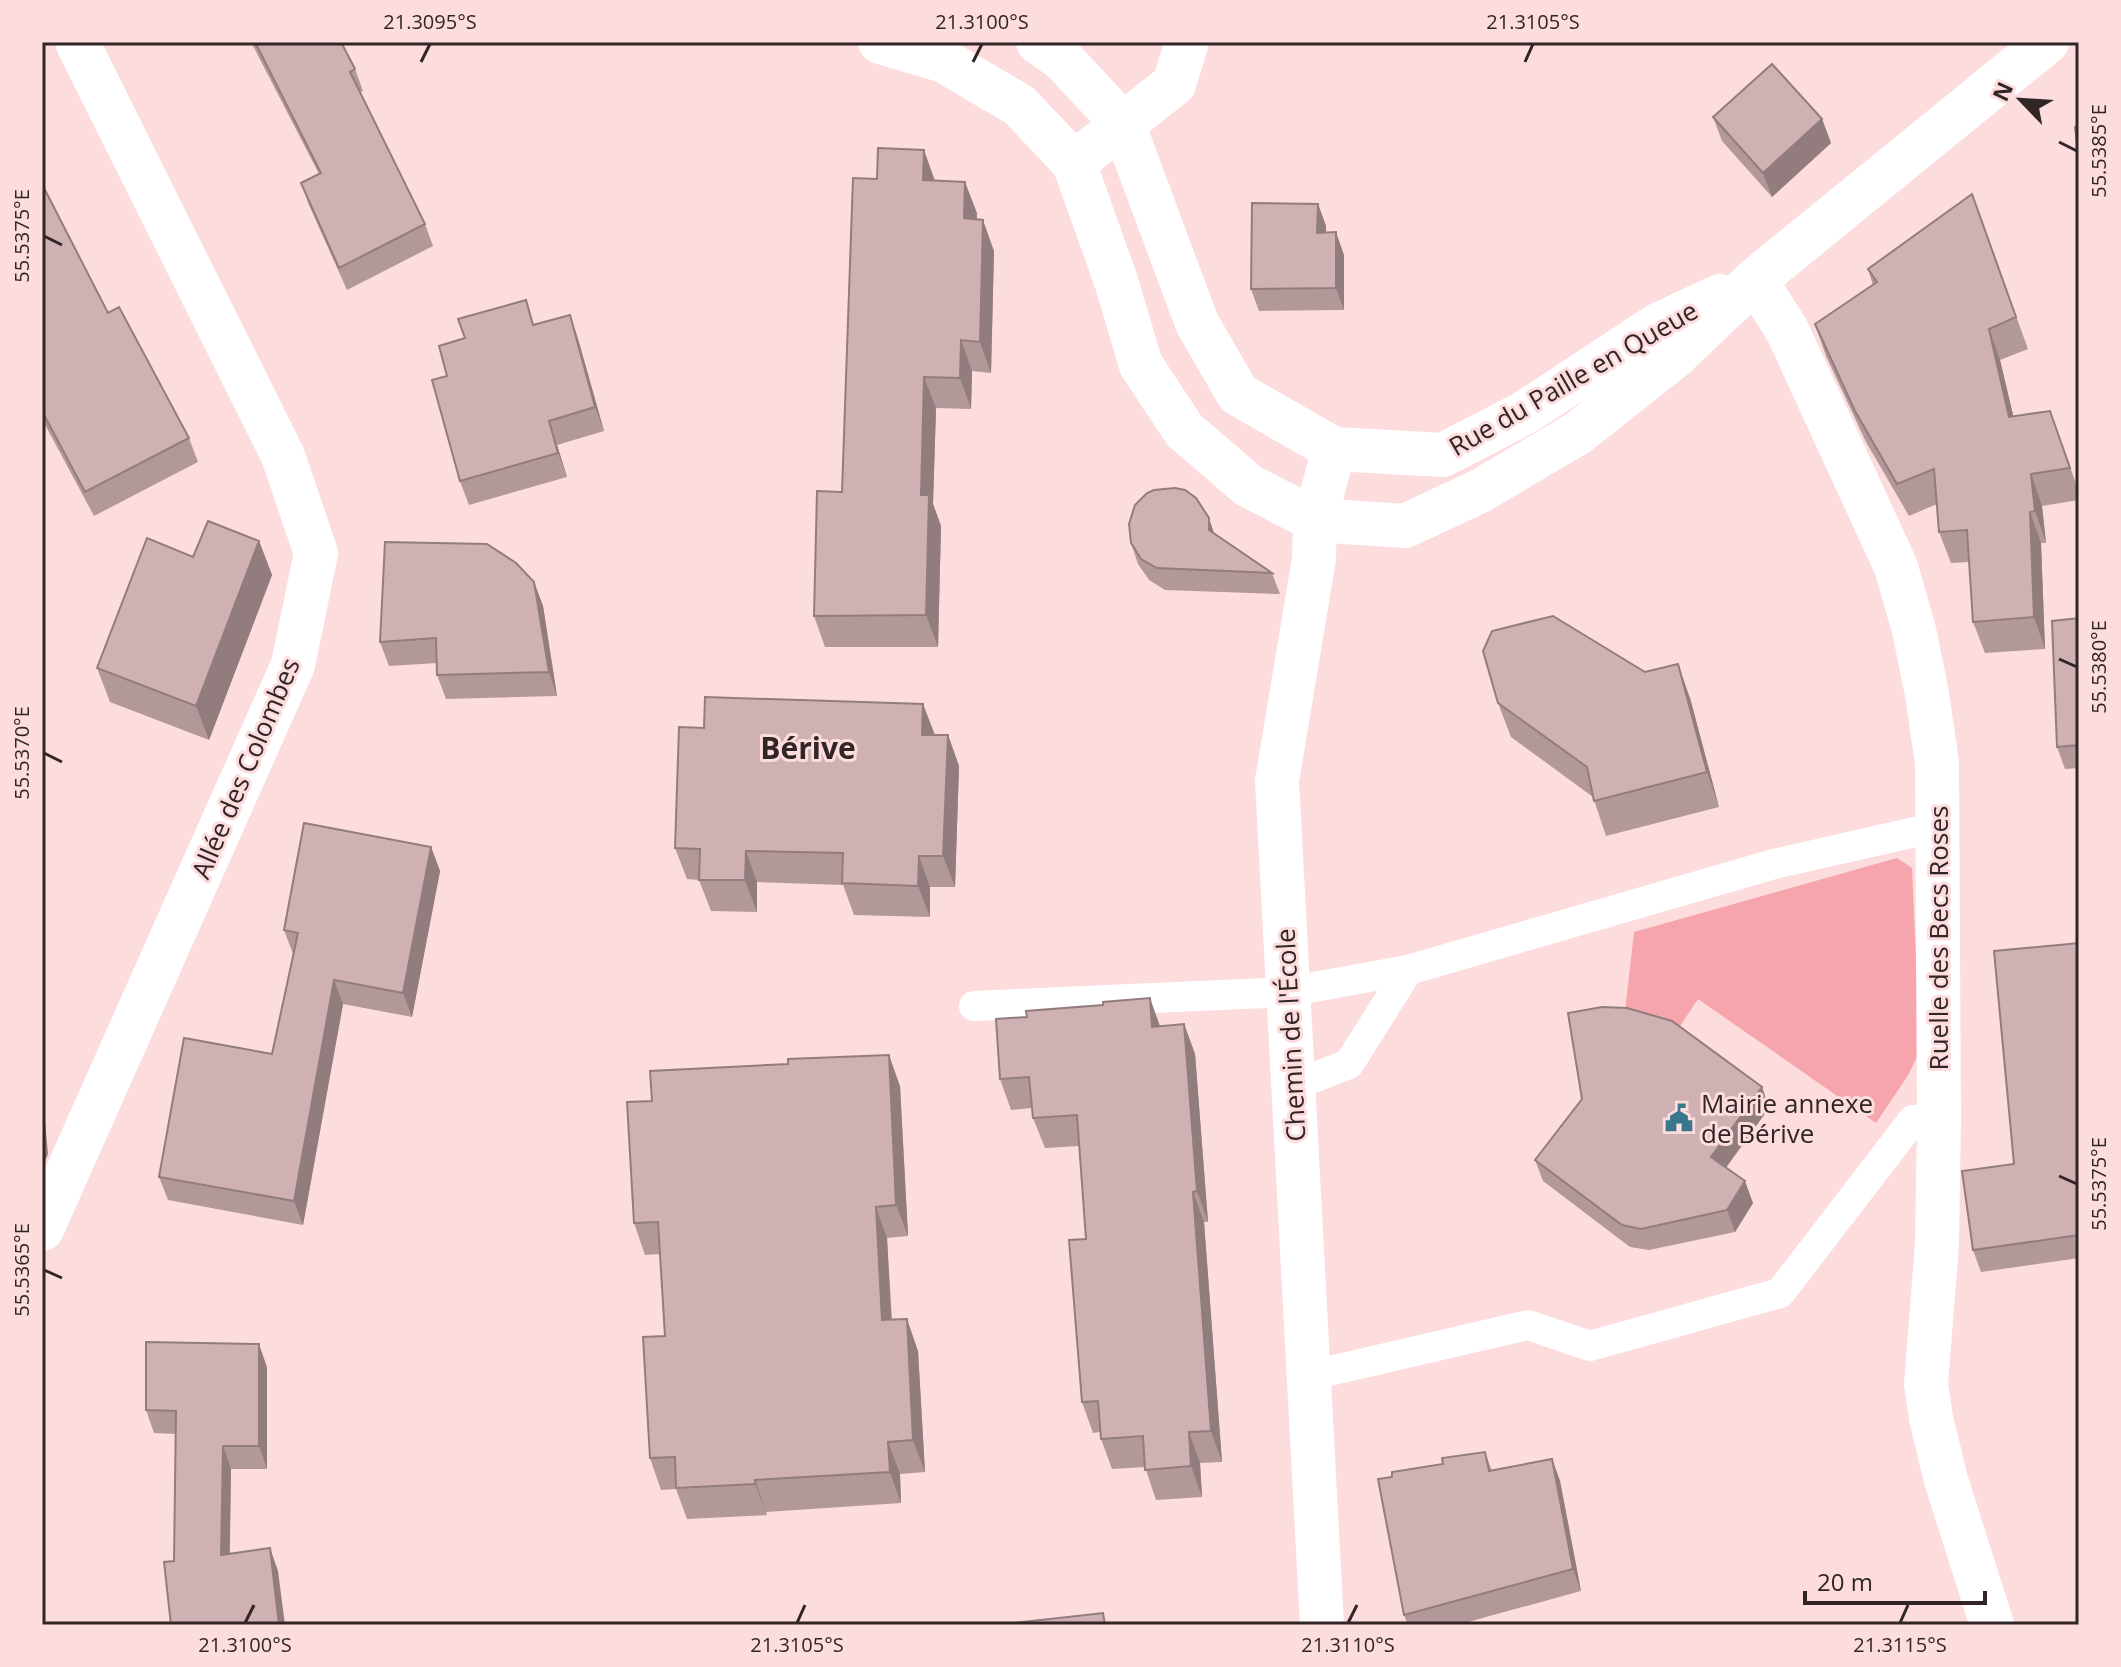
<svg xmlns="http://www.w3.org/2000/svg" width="2121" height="1667" viewBox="0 0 2121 1667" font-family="'Open Sans',sans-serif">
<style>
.green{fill:#f5a5ab}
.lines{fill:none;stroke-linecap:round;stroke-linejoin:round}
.lane{stroke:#fff;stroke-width:30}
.street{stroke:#fff;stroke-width:44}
.secondary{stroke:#fff;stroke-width:44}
.wall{fill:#b3989a}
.shaded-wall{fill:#927c7d}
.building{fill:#d0b1b3;stroke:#927c7d;stroke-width:2}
.ticks{fill:none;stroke:#312526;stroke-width:3}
.labels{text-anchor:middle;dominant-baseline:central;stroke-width:6;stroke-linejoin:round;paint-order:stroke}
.street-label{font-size:26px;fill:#312526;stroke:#fddcde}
.poi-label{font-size:26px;fill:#312526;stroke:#fddcde;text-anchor:start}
.quarter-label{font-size:30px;font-weight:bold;fill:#312526;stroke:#fddcde}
.neatline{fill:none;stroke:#312526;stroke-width:3}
.ticks-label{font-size:20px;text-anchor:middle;fill:#312526}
</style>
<rect width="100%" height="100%" fill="#fddcde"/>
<!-- green -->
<path class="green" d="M1897,858L1912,868L1920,1051L1907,1077L1876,1123L1698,999L1671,1040L1623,1029L1634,932Z"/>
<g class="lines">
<!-- lane -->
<path class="lane" d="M974,1006L1287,992L1408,970L1774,864L1937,827
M1292,1086L1349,1064L1408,970
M1308,1376L1528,1325L1590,1346L1780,1293L1913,1120H1939"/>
<!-- street -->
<path class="street" d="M1074,163L1174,84L1187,42
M1755,280L1787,330L1896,567L1914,630L1927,694L1937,763L1939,1120L1937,1244L1926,1384L1931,1418L1946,1480L1992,1625
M42,1229L293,665L316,553L283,456L77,42
M1322,1625L1277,781L1314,559L1315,520L1334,449"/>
<!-- secondary -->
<path class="secondary" d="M880,42L944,61L1019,105L1074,163L1116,281L1141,365L1184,430L1249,486L1315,520L1405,526L1480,491L1578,433L1674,357L1755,280L2047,42
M1038,42L1062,59L1123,124L1197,323L1238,394L1334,449L1443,455L1524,413L1658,325L1720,296"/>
</g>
<!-- wall -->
<path class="wall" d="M251,42H341L355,69L363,91L360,92L425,224L433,246L347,290L309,205L301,183L319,174Z
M1713,117L1822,119L1831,143L1772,197L1722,141Z
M935,180L977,213L976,219L994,251L991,373L972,371L971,409L936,408L933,504L941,526L938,647H825L814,616L842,492Z
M42,184L108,313L189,438L198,462L94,516L42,419Z
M1972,194L2028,349L2000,360L2013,416L2050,411L2079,492V500L2042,506L2046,543H2041L2045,649L1985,653L1973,622L1969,562L1951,563L1939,532L1937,504L1909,516L1866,442L1826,356L1815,324L1873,285L1868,269Z
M1318,204L1326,226V233L1344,255V310L1259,311L1251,289Z
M570,315L578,339L604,431L557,445L567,477L469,505L460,481L535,325Z
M1214,534L1272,573L1280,594L1165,590L1149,580L1138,564L1131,543Z
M259,541L272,575L209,740L110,702L97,668L193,557Z
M534,582L543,606L557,696L446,699L437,675V663L389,666L380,642Z
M2079,618V768L2065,769L2057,747Z
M1645,672L1690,698L1719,807L1606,836L1593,797L1511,737L1498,703Z
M935,735H948L959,766L955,887H930V917L854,915L843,885L757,882V912L711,911L699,880L687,879L675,848Z
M431,847L440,871L412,1017L343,1004L303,1225L168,1200L159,1177L272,1054L293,954L284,930Z
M2079,943V1258L1981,1272L1973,1250L2014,1164Z
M1184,1024L1195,1054L1208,1222H1204L1222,1462L1200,1463L1202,1497L1156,1500L1145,1467L1112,1469L1101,1439L1100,1432L1093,1433L1082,1402L1086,1239L1079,1146L1045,1148L1033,1118L1032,1108L1011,1110L1000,1079L1160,1026Z
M900,1086L908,1236L887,1238L892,1320L918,1351L925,1472L900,1474L901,1503L766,1512L767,1515L687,1519L676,1489L661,1490L650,1458L665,1336L660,1254L645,1255L634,1223Z
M1762,1087L1769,1108L1726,1168L1753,1203L1735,1232L1649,1250L1630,1247L1543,1181L1535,1160L1582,1099Z
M267,1367V1469H231L230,1553L278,1571L174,1561L176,1434L154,1433L146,1410Z
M1485,1452L1492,1471L1552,1459L1560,1481L1581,1591L1457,1625H1408L1404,1615L1392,1477Z"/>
<!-- shaded-wall -->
<path class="shaded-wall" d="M1822,119L1831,143L1772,197L1763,173Z
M924,150L935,181L923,180Z
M965,182L977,213L975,250L964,218Z
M1318,204L1326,226V255L1317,233Z
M983,220L994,251L991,373L980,342Z
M1336,232L1344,255V310L1336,288Z
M570,315L578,339L604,431L595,407Z
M1989,329L2000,360L2021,448L2009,417Z
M961,340L972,371L971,409L960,378Z
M924,377L936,408L933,504L941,526L938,647L926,615L921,495Z
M549,421L557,445L567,477L558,453Z
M2031,474L2042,506L2046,543L2035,511Z
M2030,512L2041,543L2045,649L2034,617Z
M1209,518L1216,539L1209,530Z
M259,541L272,575L209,740L196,706Z
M534,582L543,606L557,696L549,672Z
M1678,664L1690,698L1719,807L1707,772Z
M923,704L935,735H922Z
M948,735L959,766L955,887L943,856Z
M431,847L440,871L412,1017L403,993Z
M746,851L757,882V912L745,880Z
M919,856L930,887V917L918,886Z
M334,980L343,1004L303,1225L294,1201Z
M1150,998L1161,1029L1152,1027Z
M1184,1024L1195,1054L1208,1222L1197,1191Z
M889,1055L900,1086L908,1236L896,1205Z
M1762,1087L1769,1108L1718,1178L1711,1157Z
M42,1113L45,1121L48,1154L42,1168Z
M1745,1181L1753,1203L1735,1232L1727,1210Z
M1193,1192L1204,1222L1222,1462L1211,1431Z
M876,1207L887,1238L893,1352L882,1320Z
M907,1319L918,1351L925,1472L913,1440Z
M259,1344L267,1367V1469L259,1446Z
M1189,1432L1200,1463L1202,1497L1191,1466Z
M888,1442L900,1474L901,1503L890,1472Z
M223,1446L231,1469L229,1578L221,1555Z
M1552,1459L1560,1481L1581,1591L1573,1569Z
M755,1480L766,1512L767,1515L755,1484Z
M270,1548L278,1571L285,1625H279Z"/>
<!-- building -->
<path class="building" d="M255,42H341L355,69L350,72L425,224L339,268L301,183L321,173Z
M1772,64L1822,119L1763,173L1713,117Z
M2079,126V159L2075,127Z
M878,148L924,150L923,180L965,182L964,218L983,220L980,342L961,340L960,378L924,377L921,495H929L926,615L814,616L817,491L842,492L853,178L877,179Z
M42,184L108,313L119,307L189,438L85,492L42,411Z
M1972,194L2016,317L1989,329L2009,417L2050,411L2070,468L2031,474L2035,511L2030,512L2034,617L1973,622L1967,530L1939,532L1934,469L1897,484L1855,411L1815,324L1877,282L1868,269Z
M1252,203L1318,204L1317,233L1336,232V288L1251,289Z
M526,300L533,325L570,315L595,407L549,421L558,453L460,481L432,380L447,376L439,346L465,338L458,319Z
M1175,488L1185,490L1196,498L1209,518V530L1272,573L1157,568L1141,559L1131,543L1129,524L1135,505L1147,493L1154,490Z
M208,521L259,541L196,706L97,668L147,538L193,557Z
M385,542L487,544L516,563L534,582L549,672L437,675L436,638L380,642Z
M1553,616L1645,672L1678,664L1707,772L1594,801L1587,767L1498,703L1483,651L1492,631Z
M2079,618V745L2057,747L2052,621Z
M705,697L923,704L922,735H948L943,856H919L918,886L842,883L843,853L746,851L745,880H699L700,849L675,848L679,727L704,728Z
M304,823L431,847L403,993L334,980L294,1201L159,1177L184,1038L272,1054L298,933L284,930Z
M2079,943V1235L1973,1250L1962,1171L2014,1164L1994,951Z
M1150,998L1152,1027L1184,1024L1197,1191L1193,1192L1211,1431L1189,1432L1191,1466L1145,1470L1143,1436L1101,1439L1098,1401L1082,1402L1069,1240L1086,1239L1077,1115L1033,1118L1029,1077L1000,1079L996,1019L1027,1017L1026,1011L1103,1005V1002Z
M1602,1007L1627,1008L1672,1021L1762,1087L1711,1157L1745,1181L1727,1210L1641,1229L1622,1225L1535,1160L1582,1099L1568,1013Z
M889,1055L896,1205L876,1207L882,1320L907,1319L913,1440L888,1442L890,1472L755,1480V1484L676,1488L675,1457L650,1458L643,1337L665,1336L658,1222L634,1223L627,1102L652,1101L650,1071L788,1064V1059Z
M146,1342L259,1344V1446H223L221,1555L270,1548L279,1625H171L164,1562L174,1561L176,1411L146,1410Z
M1485,1452L1489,1471L1552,1459L1573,1569L1404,1615L1378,1479L1392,1477V1472L1443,1464L1442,1458Z
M1103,1613L1105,1625H997Z"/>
<!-- ticks -->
<path class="ticks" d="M421,62L430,44M973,62L982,44M1525,62L1533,44M2059,142L2077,151M44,236L62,245M2059,659L2077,667M44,753L62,762M2059,1176L2077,1184M44,1270L62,1278M245,1623L254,1605M797,1623L805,1605M1348,1623L1357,1605M1900,1623L1908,1605"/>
<!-- icons -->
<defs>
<symbol id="civic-bare" viewBox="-9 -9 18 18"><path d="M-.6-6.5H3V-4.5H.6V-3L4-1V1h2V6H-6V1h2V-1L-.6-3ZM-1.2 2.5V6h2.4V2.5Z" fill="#39778d" stroke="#fddcde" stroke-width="2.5" paint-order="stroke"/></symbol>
</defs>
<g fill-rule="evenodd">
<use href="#civic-bare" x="1659" y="1098" width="40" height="40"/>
</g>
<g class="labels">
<!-- street labels -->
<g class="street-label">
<text transform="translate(1573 378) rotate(-30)">Rue du Paille en Queue</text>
<text transform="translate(245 768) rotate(-67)">Allée des Colombes</text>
<text transform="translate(1938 938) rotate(-90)">Ruelle des Becs Roses</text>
<text transform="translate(1290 1035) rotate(-93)">Chemin de l'École</text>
</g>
<!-- poi labels -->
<g class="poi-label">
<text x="1701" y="1103">Mairie annexe<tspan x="1701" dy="30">de Bérive</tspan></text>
</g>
<!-- quarter labels -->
<g class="quarter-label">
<text x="808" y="747">Bérive</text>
</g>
</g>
<!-- border -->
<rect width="2121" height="1667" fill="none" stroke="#fddcde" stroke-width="88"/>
<!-- north arrow -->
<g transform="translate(2021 100) rotate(295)" stroke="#fddcde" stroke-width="6" paint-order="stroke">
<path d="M0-6L14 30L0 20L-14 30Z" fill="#312526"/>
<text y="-12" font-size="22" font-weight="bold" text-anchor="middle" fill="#312526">N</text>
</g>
<!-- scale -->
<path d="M1805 1591v12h180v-12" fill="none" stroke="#312526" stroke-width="4"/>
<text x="1817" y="1591" font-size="24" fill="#312526" stroke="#fddcde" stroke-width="6" paint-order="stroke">20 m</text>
<rect x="44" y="44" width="2033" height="1579" class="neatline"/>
<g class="ticks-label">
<text x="430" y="29">21.3095°S</text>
<text x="982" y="29">21.3100°S</text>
<text x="1533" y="29">21.3105°S</text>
<text transform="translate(2099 151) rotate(-90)" y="7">55.5385°E</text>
<text transform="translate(22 236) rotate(-90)" y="7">55.5375°E</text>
<text transform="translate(2099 667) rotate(-90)" y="7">55.5380°E</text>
<text transform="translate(22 753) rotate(-90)" y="7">55.5370°E</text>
<text transform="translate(2099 1184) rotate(-90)" y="7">55.5375°E</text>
<text transform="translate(22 1270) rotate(-90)" y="7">55.5365°E</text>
<text x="245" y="1652">21.3100°S</text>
<text x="797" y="1652">21.3105°S</text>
<text x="1348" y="1652">21.3110°S</text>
<text x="1900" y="1652">21.3115°S</text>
</g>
</svg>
